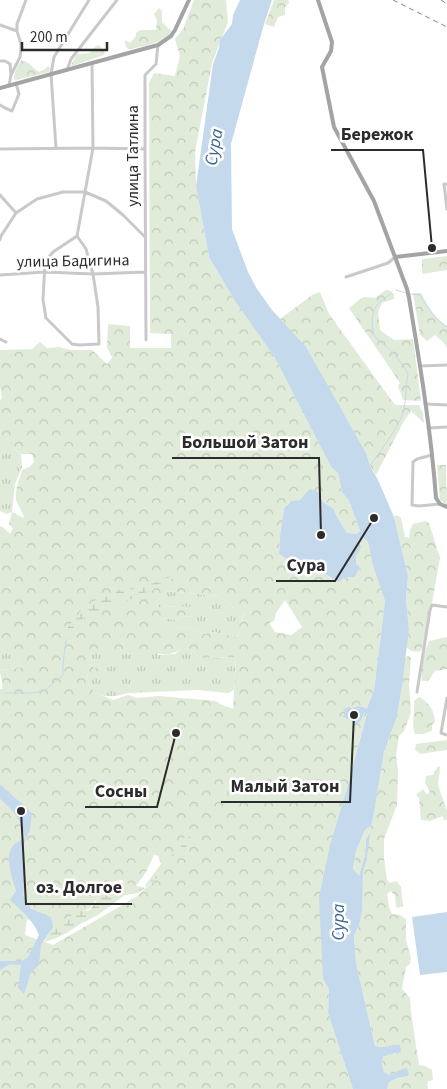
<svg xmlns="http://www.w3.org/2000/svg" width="447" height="1089" viewBox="0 0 447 1089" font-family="'Source Sans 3',sans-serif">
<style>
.grass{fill:url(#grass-tufts)}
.forest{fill:url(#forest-crowns);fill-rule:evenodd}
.wetland{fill:url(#wetland-marsh)}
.water{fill:#c4d9ec}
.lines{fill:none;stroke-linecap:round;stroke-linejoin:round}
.stream{stroke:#c4d9ec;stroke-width:1}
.minor{stroke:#c9c9c9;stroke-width:3}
.major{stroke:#a4a4a4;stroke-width:4}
.rail{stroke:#818181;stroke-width:1;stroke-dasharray:5 4;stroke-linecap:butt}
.labels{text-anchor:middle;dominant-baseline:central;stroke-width:5;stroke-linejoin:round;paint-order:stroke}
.street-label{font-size:16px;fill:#2c2c2c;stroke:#fff}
.water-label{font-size:18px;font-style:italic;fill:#386791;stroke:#fff}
.leader{fill:none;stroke:#2c2c2c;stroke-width:2}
.callout-dot{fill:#2c2c2c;stroke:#fff;stroke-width:2}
.callout-label{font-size:18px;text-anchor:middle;font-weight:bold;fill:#2c2c2c;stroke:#fff;stroke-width:5;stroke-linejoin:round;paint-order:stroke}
</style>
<defs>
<pattern id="grass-tufts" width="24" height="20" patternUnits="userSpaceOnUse" patternTransform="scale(1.25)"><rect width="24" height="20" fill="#e1ebd9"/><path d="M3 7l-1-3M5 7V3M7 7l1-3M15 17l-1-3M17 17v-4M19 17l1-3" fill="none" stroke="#c1caba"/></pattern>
<pattern id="forest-crowns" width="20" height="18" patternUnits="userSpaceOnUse" patternTransform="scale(1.25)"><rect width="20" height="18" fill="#e1ebd9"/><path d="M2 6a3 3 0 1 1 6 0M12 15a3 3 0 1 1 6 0" fill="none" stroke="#c1caba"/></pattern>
<pattern id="wetland-marsh" width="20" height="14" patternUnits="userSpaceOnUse" patternTransform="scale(1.25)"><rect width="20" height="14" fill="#e1ebd9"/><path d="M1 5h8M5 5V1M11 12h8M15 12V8" fill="none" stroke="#c1caba"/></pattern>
</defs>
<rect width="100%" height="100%" fill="#fff"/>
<!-- grass -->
<path class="grass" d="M0,434L12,447L21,454L22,467L15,484L12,512L7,514L0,511Z
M167,591L218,596L228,602L235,609L244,613L240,624V633L236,637L214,632L204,634L190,628L159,626L158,655L175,654L181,649H190L201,658L236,657L234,690L228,693L198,690L129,693L116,696H104L95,693L87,682L88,673L94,668L90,664V659L82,650L77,622L126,654L138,653L144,654L150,618H161L177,620L185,616L193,617L180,606L159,607L156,601Z
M0,649L19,659L21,668L0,670Z"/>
<!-- forest -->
<path class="forest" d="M194,0H226L228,22L212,63L195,152L196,186L209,257L235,301L275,358L331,467L338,473L342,492L349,501L360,531L356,534L347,533L336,515L334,509L323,502L318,492L300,500L291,501L284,508L280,535L279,554L313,567L339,582L344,578L355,577L360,567L356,564V556L358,540L364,537L368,542L373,566L385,601L374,690L367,708L357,706L352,710L343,709L367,712L346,792L323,979L329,990L328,1013L353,1089H0V799C16,813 20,816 25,838L32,813L0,784V689H2C4,682 0,678 0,670L21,668L19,659L0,649V526L4,528L10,534L13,528L9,524L12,512L24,518C23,511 20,509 17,503C13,493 20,479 22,470L29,467L34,462L32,454H21L12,447L0,434V400L2,398L0,387V350L32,349L40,342L47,348L59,347L71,350H92L107,364L112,358L107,347L108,324L130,326V348H171V334L150,333L149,83L154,73L175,76L180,56L175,39L183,29ZM167,591L218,596L228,602L235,609L244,614L240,624L237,626L240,633L236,637L214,632L204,634L190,628L150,625V618H161L177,620L185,616L193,617L197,616V612L193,607L180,606L159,607L156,601ZM285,600L302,627L291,635L275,632L269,623L274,621L276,613ZM181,649H190L201,658L236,657L233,709L220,704L216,701L159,696L137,698L128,695L113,700L95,693L87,682L88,673L94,674L107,673L106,669L94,668L90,664V659L83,650H105L126,654L138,653L144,654L150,652C161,655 171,656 181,649ZM154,855L158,856L163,869L157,878L136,897L53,945L25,935L27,919L48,930L90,908L97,899L99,885C107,884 114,881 122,880L127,885L136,886L146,872Z
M274,0H288L289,3L285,7V15L278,17L274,27L265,24Z
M159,8L162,11V22L172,32C161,43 143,47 128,49L125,45V40L130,43L136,36V33L140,30H156L157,20L154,14Z
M99,45L105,53L104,55L72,66L71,65L77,54L90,53L96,46Z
M22,60C29,62 33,68 39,72L45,69L48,66L50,68L49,72L16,80L14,79C14,72 18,64 22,60Z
M447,256V270L422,274V259Z
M386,290H389L394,294V299L382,303L378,312L380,330L394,340L413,339L421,401L403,400L398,386L400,383L349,308L363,297L375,298Z
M320,292L329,314L395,405H419L423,413L424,423L411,411L404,421L376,475L370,466L366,453L341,410L280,319L312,295Z
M413,293H421C427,306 435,318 447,326V348L444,343L435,335L427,341L420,335Z
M437,465H446L447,505L440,500Z
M397,515L401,518L405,537L409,538L410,530L413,524L425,521L429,523L440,558L432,603L429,610L426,636L421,651C416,653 410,651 406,647L409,629L406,599L408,576L394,517Z
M447,637V669L435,671L428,681H422C420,667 424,653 429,641Z
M408,656L411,658L409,684L411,713L404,731L399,736L396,756L398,771L397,805L384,839V858L387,880L390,883L397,881L401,887L403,906L399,908L396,907L395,896L391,891L387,894L389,907L392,914L400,915L406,919V940L411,958L410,964L406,967L402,989L410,998L411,1012L419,1065L425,1066L432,1070L433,1080L428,1081L427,1085L428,1089H387L389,1082L397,1078L408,1076L409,1074L407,1068C403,1068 395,1073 389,1075L384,1072L382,1065L383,1057L388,1053L398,1054L375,1046L356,963L354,934L359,926L363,872L367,860L368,850L366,839L365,855L359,876L353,870L356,851L365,830L371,826L374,813L384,752L397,717L402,686L405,658Z
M419,697C429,702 435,712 435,722L432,725V731L423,734H415C411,723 415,712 414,701Z
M447,740V750L420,754L415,750L416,744Z
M438,766L440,767L438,785L447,811V820H444L443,816L430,821L421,820L419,798L416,795L423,789L427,795L430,792L425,783L426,776L433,775Z"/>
<!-- wetland -->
<path class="wetland" d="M180,573L182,574L157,585L152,591L143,593L127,601L124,604H113L90,615L88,618L82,619C79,627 79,633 75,640H66L63,637L68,627L84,607C90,605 95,599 102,597C104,596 107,597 110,596C118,593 122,583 132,590L146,584L154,583Z
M187,829L190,830V839L184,852L164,869L157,878L145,888L138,893L125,895L98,915L80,924L67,933L54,939L44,942L54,924L83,910L88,911C97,903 98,899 99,887C118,878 127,884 145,888L146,884L161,864L181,847Z"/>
<!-- water -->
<path class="water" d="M240,0H272L264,24L231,144L232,229L248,272L257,289L272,310L306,347L366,453L370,466L378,480L394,517L408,576L406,599L409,629L402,686L397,717L384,752L374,813L371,826L365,830L356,851L353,869L359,876L365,855L366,839L370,833L367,860L363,872L362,910L359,926L354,935L356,963L375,1046C384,1050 391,1043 400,1045L401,1052C395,1055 391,1052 383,1057L382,1065L384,1072L389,1075C395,1073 402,1068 407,1068L409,1074L408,1076L397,1078L389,1082L387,1089H353L328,1013L329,990L323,979L319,897L330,845L346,792L367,713H364L361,720L355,726L352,723V720L343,717L345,712L343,709L349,707L352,709L357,706L367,708L374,690L385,601L373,566L368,542L364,538L358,540L360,550L356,556V564L360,567L355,577L344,578L339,582L313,567L303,568L279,554L280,535L284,508L291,501L300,500L310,489L318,492L323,502L334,509L336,515L347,533L356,534L360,531L349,501L342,492L338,473L331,467L275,358L235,301L209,257L196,186L213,64L219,48L220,40L232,24L233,15Z
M0,784L32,813L30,830L24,843L22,852L25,878L23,895L31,909L51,917L53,927L41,945L39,965L31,972L24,994L18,988L21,965L10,964L0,970V961H22L28,957L39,935C33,920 21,910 10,900L16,891C13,879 4,858 12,847C14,843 21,840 25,838C20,817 15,813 0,799Z
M447,912V972L420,975L412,917Z"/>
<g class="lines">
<!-- stream -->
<path class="stream" d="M396,290L405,293
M409,294L420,295C428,307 434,320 447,327
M370,466C380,451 394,433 401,418C407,404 405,389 408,374C403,364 395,354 386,346C383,344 379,342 377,339C370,331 371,313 377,305C380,301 389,296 392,292
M5,693H32L44,691L63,675C62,663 65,652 66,640"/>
<!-- minor -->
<path class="minor" d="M0,25L17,31
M0,61H5L10,64L11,75
M67,70L71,59L117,0
M9,85L11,75L20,57L21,50V44L17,31V24L26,0
M0,105L5,108L12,111L19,94L16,83
M56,148L51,74L54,57L89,0
M0,149L93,148L145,149
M447,184H444L447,209
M0,195L16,213
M77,236L86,249L93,274L98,307L99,344L79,345L72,344L46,318L43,300L45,262L53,252L77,236L93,148L92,63
M0,240L1,236L16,213L37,199L63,192H85L106,201L123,215L145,237
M0,275L45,272L93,274L145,272
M346,277L388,263L395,257
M0,339L6,342
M146,340L145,149V75L156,64L158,45
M420,366L447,365
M425,404L447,405
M428,428L447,427
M432,455L417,459L413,462L412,505L419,506L440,504
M417,692L430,610L432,605L447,607
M447,698L441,733L447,735"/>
<!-- major -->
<path class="major" d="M318,0L332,42L331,51L322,67L334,127L374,201L407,289L409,298C420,364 431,431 436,498L440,504L447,507
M0,88L158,45L171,36L175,30L189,0
M395,257L447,251"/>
<!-- rail -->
<path class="rail" d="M393,0L447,27
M441,0L447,4"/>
</g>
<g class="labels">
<!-- street labels -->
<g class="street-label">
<text transform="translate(133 156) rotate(-90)">улица Татлина</text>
<text transform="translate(73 261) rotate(-1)">улица Бадигина</text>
</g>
<!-- water labels -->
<g class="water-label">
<text transform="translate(214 147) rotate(-80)">Сура</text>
<text transform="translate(338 922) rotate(-90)">Сура</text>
</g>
</g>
<!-- callouts -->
<path class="leader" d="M432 248L423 150H331M321 535L319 458H172M374 518L335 581H276M354 715L350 802H221M176 733L157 807H85M21 811L26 904H132"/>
<g class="callout-dot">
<circle cx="432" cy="248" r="5"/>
<circle cx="321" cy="535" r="5"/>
<circle cx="374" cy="518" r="5"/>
<circle cx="354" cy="715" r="5"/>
<circle cx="176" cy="733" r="5"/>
<circle cx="21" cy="811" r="5"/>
</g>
<g class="callout-label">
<text x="377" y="140">Бережок</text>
<text x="245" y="448">Большой Затон</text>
<text x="306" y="571">Сура</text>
<text x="285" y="792">Малый Затон</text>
<text x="121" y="797">Сосны</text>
<text x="79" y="893">оз. Долгое</text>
</g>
<!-- scale -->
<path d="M22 42v8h85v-8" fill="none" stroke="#2c2c2c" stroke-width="2.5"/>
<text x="30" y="42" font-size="15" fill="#2c2c2c" stroke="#ffffff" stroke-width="4" paint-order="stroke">200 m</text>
</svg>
